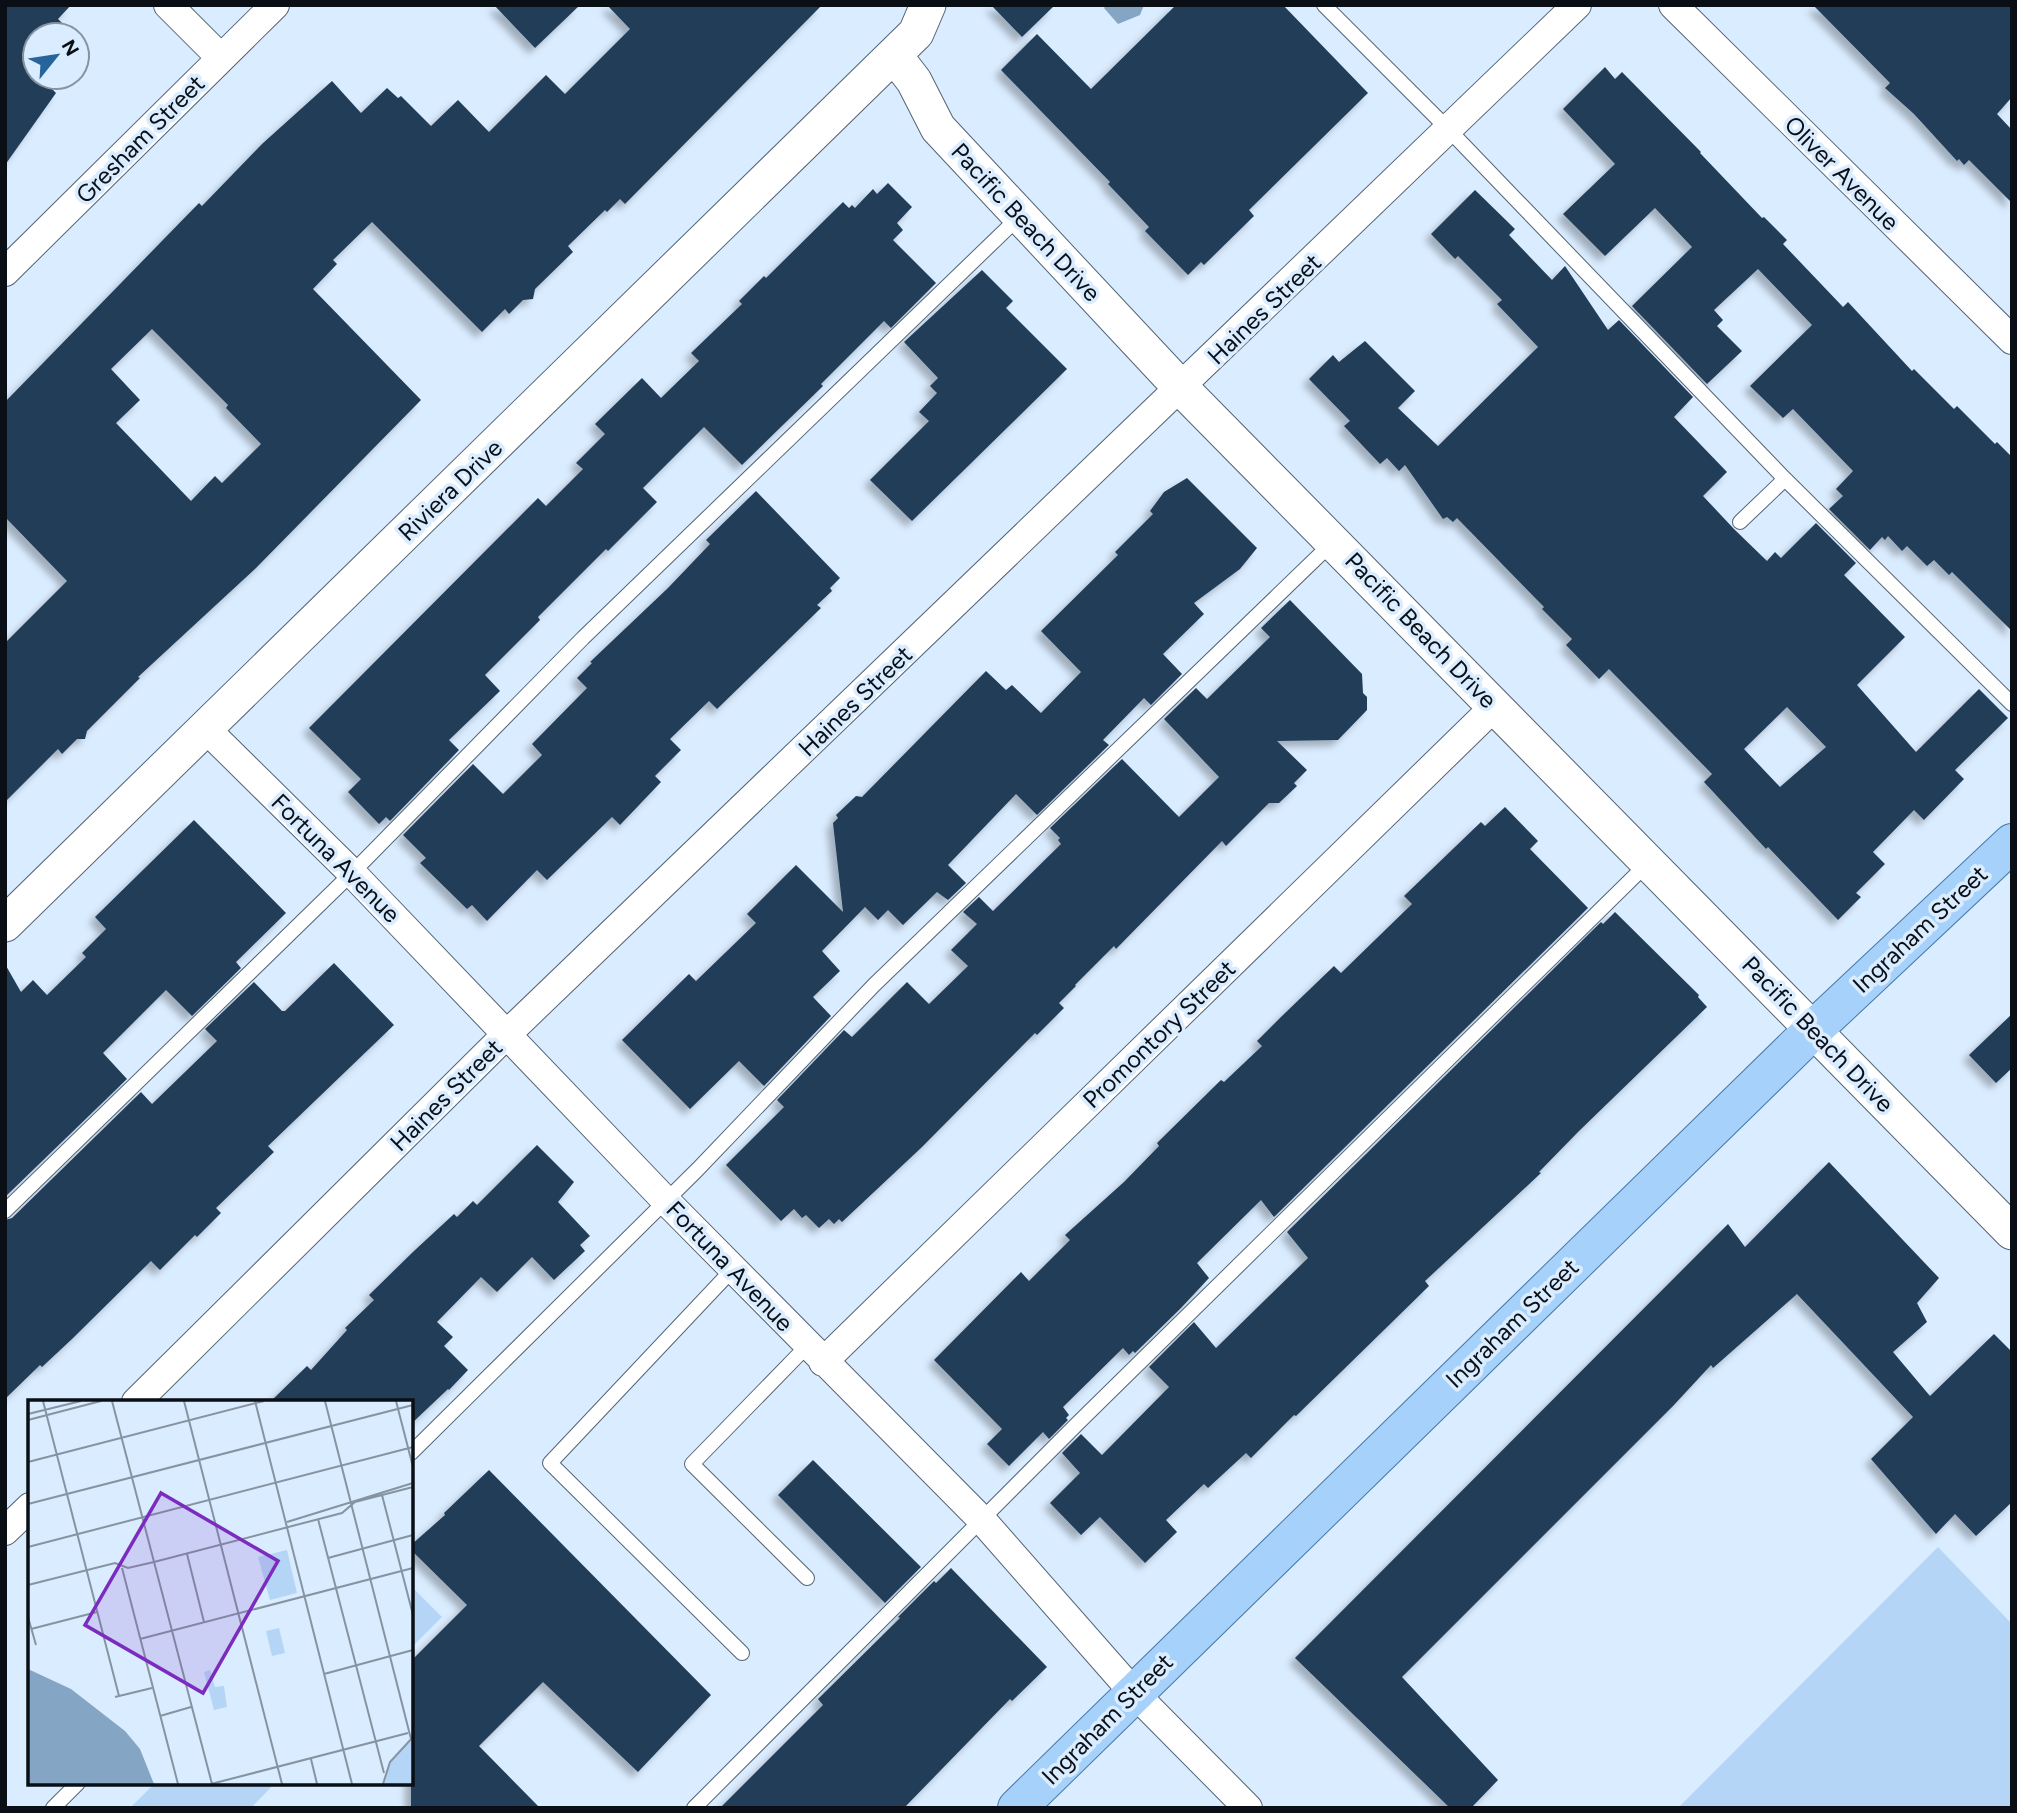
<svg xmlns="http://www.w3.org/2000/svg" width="2017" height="1813" viewBox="0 0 2017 1813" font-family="Figtree,sans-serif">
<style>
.green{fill:#b4d5f6}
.water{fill:#85a5c5}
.building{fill:#203d59;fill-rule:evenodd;filter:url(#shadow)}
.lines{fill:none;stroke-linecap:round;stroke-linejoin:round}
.service-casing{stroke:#546473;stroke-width:16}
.minor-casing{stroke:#546473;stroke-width:30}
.tertiary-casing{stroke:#546473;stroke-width:37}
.primary-casing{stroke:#4879a7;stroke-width:40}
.service{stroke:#fff;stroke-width:14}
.minor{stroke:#fff;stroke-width:28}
.tertiary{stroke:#fff;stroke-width:35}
.primary{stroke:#a6d1fa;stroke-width:38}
.labels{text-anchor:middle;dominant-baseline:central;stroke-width:7;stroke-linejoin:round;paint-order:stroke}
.street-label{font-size:24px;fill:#090f15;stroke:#daecff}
.inset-road{fill:none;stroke:#8694a1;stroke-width:2}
.view{fill:#7b2cbf;fill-opacity:0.15;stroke:#7b2cbf;stroke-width:3.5}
.inset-edge{fill:none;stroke:#090f15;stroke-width:3.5}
</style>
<defs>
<filter id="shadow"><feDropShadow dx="-6" dy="6" stdDeviation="3.5" flood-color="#0004"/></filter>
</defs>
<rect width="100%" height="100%" fill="#daecff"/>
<!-- green -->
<path class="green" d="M1938,1547L2012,1624V1808H1678Z
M411,1586L442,1617L411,1648Z
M155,1783H275L251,1808H130Z"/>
<!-- water -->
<path class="water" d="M1106,5H1144L1140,15L1118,24L1104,8Z"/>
<!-- building -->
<path class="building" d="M5,5H71L58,19L74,35H35V77H40L56,93L5,165Z
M494,5H580L535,48Z
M607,5H822L625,204L620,199L607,212L605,210L568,246L573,252L535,289L533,299L523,300L509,314L505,309L482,332L372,222L333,260L337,264L313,289L421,400L256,568L138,677L140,678L87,731L85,739H77L62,754L58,749L5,802V643L67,581L5,517V402L199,203L202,206L262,144L332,81L361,113L387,88L398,98L401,96L431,126L458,100L489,132L546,75L565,94L630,29ZM152,329L228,405L226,408L261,444L222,483L215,476L191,501L116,423L140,400L111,369Z
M991,5H1055L1022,37Z
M1176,5H1283L1368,93L1249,210L1254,216L1204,265L1201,262L1188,275L1145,231L1149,227L1108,184L1110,182L1001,70L1037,34L1091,89Z
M1813,5H2012V97L1997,114L2012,130V203L1969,160L1964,165L1959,159L1957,161L1914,114L1885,88L1890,83Z
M1605,67L1615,79L1622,72L1701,152L1700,153L1762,218L1764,217L1787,240L1783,244L1843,307L1848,302L1912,371L1914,369L1954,409L1957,406L1995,444L1997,442L2012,457V631L1952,572L1949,575L1934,560L1927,566L1907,546L1902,551L1888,536L1885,540L1882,537L1870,550L1829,509L1843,496L1836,489L1853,471L1793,409L1783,418L1750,386L1812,325L1758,269L1714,310L1723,320L1717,326L1742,351L1707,384L1632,306L1692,247L1655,208L1605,256L1563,214L1615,164L1563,109Z
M888,183L912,207L897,223L903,230L893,240L936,283L891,328L884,321L821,384L823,386L742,465L704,427L643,488L657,502L608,551L606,549L538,617L540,620L485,675L500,691L449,740L459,750L390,821L386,817L379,824L348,792L361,779L309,728L538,498L546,506L583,469L576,463L605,434L595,424L642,378L661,398L699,361L691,353L742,304L739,301L764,276L766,278L843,202L849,208L852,205L855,208L873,189L877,194Z
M1475,190L1515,229L1509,235L1552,280L1565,266L1608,330L1619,320L1693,397L1674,417L1727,472L1703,496L1734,529L1767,561L1775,552L1781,558L1816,523L1856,563L1844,575L1905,637L1857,685L1916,752L1979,689L2008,718L1955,770L1964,779L1924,820L1914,810L1873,852L1885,864L1856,893L1861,897L1838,920L1768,847L1766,849L1704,782L1712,774L1609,669L1599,679L1566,645L1572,639L1542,609L1544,607L1457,518L1453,522L1447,517L1443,519L1405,465L1399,471L1387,458L1380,464L1344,426L1350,421L1309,379L1333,355L1339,362L1365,341L1415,391L1398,408L1438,446L1538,347L1497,304L1502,300L1458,256L1455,259L1431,234ZM1787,707L1826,747L1780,787L1744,749Z
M982,270L1013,301L1006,308L1067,369L912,521L870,480L929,421L919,412L937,393L930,386L938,378L904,342Z
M1187,478L1257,548L1240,569L1194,603L1204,614L1163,654L1182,674L1151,705L1144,698L1103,740L1109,745L1037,815L1016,794L948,865L966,883L948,900L937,892L903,925L888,910L878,920L865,907L822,951L840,971L813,997L831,1016L764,1086L739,1061L690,1109L622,1040L689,974L696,981L756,923L747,914L796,865L843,912L833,823L838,818L836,815L856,796L862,797L986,671L1006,690L1012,685L1041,713L1081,672L1041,631L1118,555L1115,552L1153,514L1150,511L1164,492Z
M756,491L840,578L830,588L832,591L817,605L821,608L717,709L709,701L670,739L681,750L655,776L661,782L620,825L612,817L547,880L537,870L487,921L472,905L467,909L420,863L426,858L403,835L473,764L503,794L542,755L532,744L587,688L577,678L592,663L590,662L668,588L710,544L706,540Z
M1290,600L1362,674L1363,693L1367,697V710L1338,740L1277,741L1307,770L1294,783L1297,786L1279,803H1269L1226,846L1222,841L1116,949L1114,946L1075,985L1076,986L1059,1003L1064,1008L1037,1035L1035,1033L922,1147L842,1222L839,1219L834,1224L829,1219L819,1228L806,1215L802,1218L794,1209L781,1221L726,1165L784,1107L777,1100L844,1030L852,1037L907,982L929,1004L968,966L951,950L977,924L963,912L979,897L993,911L1061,844L1058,840L1060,838L1050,828L1122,759L1179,817L1219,777L1164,719L1196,688L1207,699L1270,637L1261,628Z
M1505,807L1538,841L1530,849L1588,908L1274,1217L1261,1200L1197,1263L1209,1278L1181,1308L1135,1353L1133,1351L1129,1355L1123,1348L1063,1407L1069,1415L1066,1418L1068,1420L1049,1439L1043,1432L1009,1466L987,1444L1002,1429L934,1360L1021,1272L1029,1281L1070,1240L1065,1235L1124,1182L1159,1146L1157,1143L1221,1080L1224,1082L1262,1046L1257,1041L1282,1016L1334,966L1341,973L1412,904L1404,896L1481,822L1485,826Z
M194,820L286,913L236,962L241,968L192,1016L166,990L103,1053L127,1079L5,1197V964L21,992L33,980L47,995L86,957L82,953L106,929L95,917Z
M1615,912L1699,995L1698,997L1707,1007L1578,1132L1539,1172L1541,1173L1425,1281L1429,1286L1296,1416L1294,1415L1251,1458L1246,1453L1208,1488L1204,1484L1166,1520L1177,1532L1145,1563L1100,1517L1081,1535L1050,1503L1080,1473L1062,1453L1081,1434L1102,1455L1169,1387L1149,1367L1194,1322L1216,1348L1308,1258L1287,1232L1601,922L1603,924Z
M334,963L394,1025L268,1146L274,1152L216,1208L221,1213L197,1237L195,1235L160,1270L151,1261L72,1339L42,1367L40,1365L5,1399V1220L12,1218L141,1092L152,1104L217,1041L205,1029L254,982L282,1011H285Z
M2012,1014V1068L1996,1083L1969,1055Z
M537,1145L574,1182L558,1202L590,1236L580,1245L585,1251L554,1280L532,1257L497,1292L481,1277L437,1322L453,1337L444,1346L468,1370L449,1390L448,1389L411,1424V1402H270L307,1366L311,1370L347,1330L345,1328L374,1300L369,1295L414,1251L454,1214L457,1217L473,1201L477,1205Z
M1829,1162L1939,1278L1917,1303L1927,1322L1893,1352L1930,1396L1994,1334L2012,1352V1502L1976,1536L1955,1514L1936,1534L1871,1459L1913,1417L1797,1294L1713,1368L1711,1365L1673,1406L1402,1677L1498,1780L1471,1808H1450L1295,1658L1728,1224L1745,1247Z
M813,1460L921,1567L885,1603L778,1495Z
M489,1470L711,1695L638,1772L543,1682L479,1746L540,1808H411V1661L467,1605L411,1550V1545L445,1515L444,1513Z
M951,1568L1047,1667L1012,1701L1010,1699L904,1808H720L823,1705L818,1699L900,1618L898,1617L934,1581L936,1583Z"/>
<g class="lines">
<defs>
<path id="service" d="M1324,5L1449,130L1785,479L2012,704
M1740,522L1785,479
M5,1211L352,873L583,638L1020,216
M734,1268L550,1463L742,1653
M807,1346L692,1464L807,1578
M411,1453L698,1169L874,985L1333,542
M53,1808L78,1783
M694,1808L1078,1423L1648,863"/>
<path id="minor" d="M168,5L221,58
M1673,5L2012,340
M5,272L275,5
M206,729L352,873L666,1201L982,1520L1134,1693L1248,1808
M823,1362L1495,706
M136,1402L506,1035L1577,5
M5,1531L30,1507"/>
<path id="tertiary" d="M894,55L914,81L938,128L1181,388L2012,1232
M5,924L916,33L928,5"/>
<path id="primary" d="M1017,1808L1814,1029L2012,843"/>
</defs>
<!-- service casing -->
<use href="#service" class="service-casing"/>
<!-- minor casing -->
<use href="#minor" class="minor-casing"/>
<!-- tertiary casing -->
<use href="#tertiary" class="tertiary-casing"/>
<!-- primary casing -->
<use href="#primary" class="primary-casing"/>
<!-- service -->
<use href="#service" class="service"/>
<!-- minor -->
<use href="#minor" class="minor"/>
<!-- tertiary -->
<use href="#tertiary" class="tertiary"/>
<!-- primary -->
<use href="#primary" class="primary"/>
</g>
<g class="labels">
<!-- street labels -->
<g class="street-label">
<text transform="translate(140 139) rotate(-45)">Gresham Street</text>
<text transform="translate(1842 173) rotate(45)">Oliver Avenue</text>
<text transform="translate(1026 222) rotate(47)">Pacific Beach Drive</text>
<text transform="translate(1264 309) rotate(-44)">Haines Street</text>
<text transform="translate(450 490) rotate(-44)">Riviera Drive</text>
<text transform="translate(1421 630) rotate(46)">Pacific Beach Drive</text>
<text transform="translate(855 701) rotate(-44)">Haines Street</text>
<text transform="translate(336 858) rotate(45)">Fortuna Avenue</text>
<text transform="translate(1920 929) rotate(-43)">Ingraham Street</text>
<text transform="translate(1159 1034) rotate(-44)">Promontory Street</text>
<text transform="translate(1818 1034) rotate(46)">Pacific Beach Drive</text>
<text transform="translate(446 1095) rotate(-45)">Haines Street</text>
<text transform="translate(730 1266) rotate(46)">Fortuna Avenue</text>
<text transform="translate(1512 1323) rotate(-44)">Ingraham Street</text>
<text transform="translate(1107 1719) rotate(-45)">Ingraham Street</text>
</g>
</g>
<!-- overview -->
<g transform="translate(28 1400)">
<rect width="385" height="385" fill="#daecff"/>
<path d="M259,150L269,193L242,200L230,157ZM251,228L257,253L244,256L238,231ZM182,270L187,287L196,286L199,307L186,310L176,272ZM385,337V384H355L362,362Z" fill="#b4d5f6"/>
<path d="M0,269L43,289L97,331L112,349L126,384H0Z" fill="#85a5c5"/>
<path class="inset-road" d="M15,1L91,296M84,1L184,384M156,1L254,384M227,1L324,384M297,1L383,339M368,1L385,67M0,14L53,1M0,20L73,1M0,62L236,1M354,95L385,215M0,104L385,5M290,119L356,373M259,122L385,83M0,147L385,47M159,154L176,222M300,158L385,135M94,168L150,384M0,185L87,163L100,168L126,162L314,113L327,102L385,87M0,217L8,245M3,229L69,212M112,239L385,168M296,274L385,250M87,297L124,288M132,316L163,307M283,359L289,384M183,384L380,333M355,384L362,362L385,337"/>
<path class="view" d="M133,93L250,161L175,293L57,225Z"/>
<rect width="385" height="385" class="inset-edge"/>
</g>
<!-- border -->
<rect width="2017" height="1813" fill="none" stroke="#090f15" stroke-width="14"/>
<!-- north arrow -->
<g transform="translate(56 56) rotate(60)"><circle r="33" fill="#daecff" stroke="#8694a1" stroke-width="2"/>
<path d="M0-5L12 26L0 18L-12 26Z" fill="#27649b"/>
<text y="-10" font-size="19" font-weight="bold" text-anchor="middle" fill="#090f15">N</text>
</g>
</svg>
